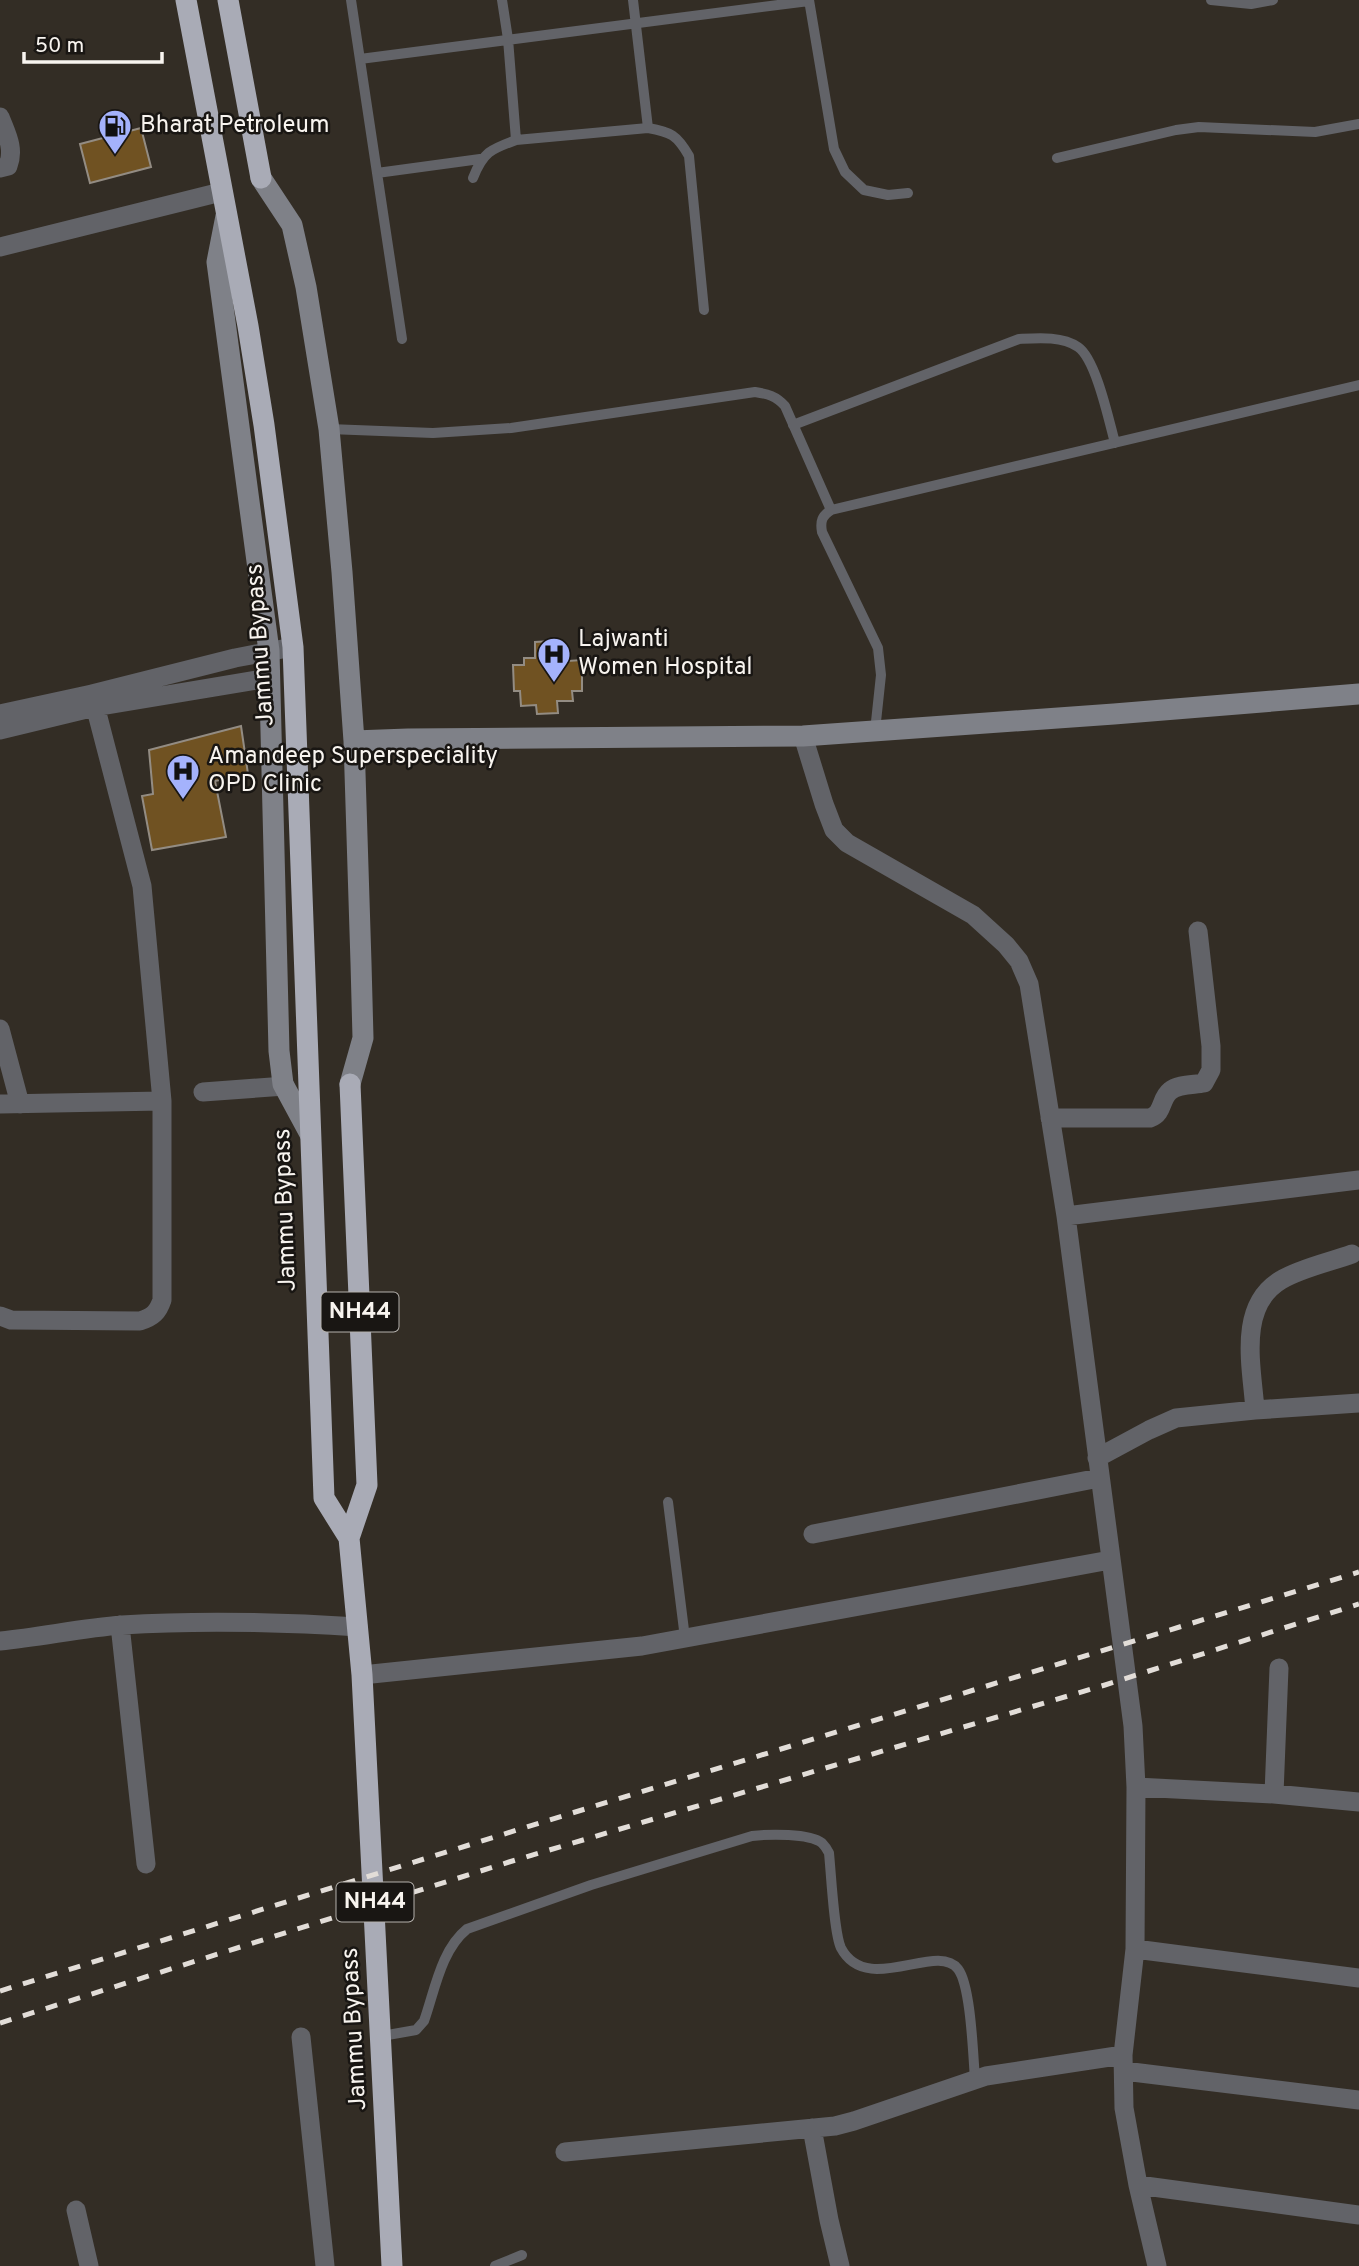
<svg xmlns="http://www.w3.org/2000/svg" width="1359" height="2266" viewBox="0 0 1359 2266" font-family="Overpass,sans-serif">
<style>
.building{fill:#705222;stroke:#938c83;stroke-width:2}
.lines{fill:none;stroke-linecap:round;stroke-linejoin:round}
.lane{stroke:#626368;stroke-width:10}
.street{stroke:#626368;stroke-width:19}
.secondary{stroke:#7f8188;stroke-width:21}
.highway{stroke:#a9abb6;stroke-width:21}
.rail{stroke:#e2ddd8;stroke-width:5;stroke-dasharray:12 12;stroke-linecap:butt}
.labels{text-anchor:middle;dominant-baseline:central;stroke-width:5;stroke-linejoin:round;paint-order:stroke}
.shield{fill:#191613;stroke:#b5b1ad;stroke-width:2}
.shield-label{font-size:23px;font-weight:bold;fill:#f8f4ef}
.poi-label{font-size:24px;fill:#f8f4ef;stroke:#191613;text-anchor:start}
.street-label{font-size:24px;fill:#f8f4ef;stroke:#191613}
</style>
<rect width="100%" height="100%" fill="#332d25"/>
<!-- building -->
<path class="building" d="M141,128L151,167L90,183L80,144Z
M552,641V646L567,645L568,661L582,660V691H572L573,701H557L558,713L537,714L536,705L521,706L520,691H514L513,665H524V658H535V642Z
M241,726L248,774L215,781L226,837L152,850L142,796L153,794L149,750Z"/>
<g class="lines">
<!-- lane -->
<path class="lane" d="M351,0L402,339
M502,0L508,39L516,140
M633,0L648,128
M809,0L834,149L845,172L864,190L888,195L908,193
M1211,0L1251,4L1273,0
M360,59L809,1
M1057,158L1176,130L1199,127L1315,132L1359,124
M377,173L480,159
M473,178C483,152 491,149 516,140L648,128C671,132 677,135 689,156L704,310
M793,425L1019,339C1038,338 1062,336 1078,347C1096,359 1109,421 1115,443
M329,429L433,433L511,428L755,392C768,394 776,396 785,406L831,510
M875,731L881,675L878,648L822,532C820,521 822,516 831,510L1359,385
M668,1502L685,1638
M382,2036L416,2030L424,2021C435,1990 441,1950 467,1929L591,1885L752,1836C769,1834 809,1833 822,1843C825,1846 827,1849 829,1853C831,1872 834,1934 841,1948C867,1997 937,1941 958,1969C971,1986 973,2055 975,2079
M495,2266L522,2255"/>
<!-- street -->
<path class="street" d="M0,117C6,133 15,148 8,166L0,168
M0,247L221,192
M0,714L92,694L235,658L293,647
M0,730L95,707L269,678
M803,736L824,804L834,830L847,843L973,915L1006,945L1019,961L1029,984L1066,1216L1133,1726L1136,1787L1135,1949L1123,2055L1124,2108L1138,2185L1157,2266
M0,1029L20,1104
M203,1092L285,1086
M0,1104L162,1101
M1050,1118H1150C1164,1113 1160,1099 1170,1091C1178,1084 1194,1085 1204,1083L1211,1070V1046L1198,931
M1066,1216L1359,1180
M0,1316L11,1320L140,1321C153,1317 158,1312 162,1300V1101L142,886L92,694
M1255,1410C1252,1367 1237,1306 1281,1280C1301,1268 1330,1262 1352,1254
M1097,1458L1149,1430L1176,1418L1255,1410L1359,1403
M813,1534L1099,1478
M120,1625L146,1864
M0,1641C41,1637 82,1628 122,1625C201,1620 280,1622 358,1627
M362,1675L642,1646L1110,1560
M1136,1787L1274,1794L1359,1802
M1274,1794L1279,1668
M1135,1949L1359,1978
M301,2037L325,2266
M1124,2071L1359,2100
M812,2128L829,2220L840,2266
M565,2152L835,2126L854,2121L986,2076L1123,2055
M1138,2185L1359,2215
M76,2210L89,2266"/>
<!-- secondary -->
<path class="secondary" d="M261,178L292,225L306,287L329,429L342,572L354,741L361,963L363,1038L350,1084
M226,216L217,262L269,651L279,1051L283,1084L310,1134
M354,741L408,739L803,736L1114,714L1359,694"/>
<!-- highway -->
<path class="highway" d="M186,0L248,326L264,425L293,647L324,1498L349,1538
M228,0L261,178
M350,1084L367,1485L349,1538L362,1675L392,2266"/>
<!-- rail -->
<path class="rail" d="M0,1991L546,1821L1359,1572
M0,2023L509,1862L1105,1685L1359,1604"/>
</g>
<!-- icons -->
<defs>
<symbol id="fuel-pin" viewBox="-11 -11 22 30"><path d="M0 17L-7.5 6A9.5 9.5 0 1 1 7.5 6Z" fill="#a4b2fc" stroke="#191613"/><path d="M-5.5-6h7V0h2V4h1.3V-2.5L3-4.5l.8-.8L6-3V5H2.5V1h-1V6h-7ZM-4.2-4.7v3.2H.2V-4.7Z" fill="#111"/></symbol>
<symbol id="hospital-pin" viewBox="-11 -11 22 30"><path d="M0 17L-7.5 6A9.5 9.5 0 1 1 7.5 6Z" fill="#a4b2fc" stroke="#191613"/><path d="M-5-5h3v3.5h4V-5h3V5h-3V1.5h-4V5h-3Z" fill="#111"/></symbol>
</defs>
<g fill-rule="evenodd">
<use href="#fuel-pin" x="96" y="107" width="38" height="52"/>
<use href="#hospital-pin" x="535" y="635" width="38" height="52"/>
<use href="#hospital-pin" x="164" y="752" width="38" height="52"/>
</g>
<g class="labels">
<!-- shield labels -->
<g class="shield">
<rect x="321.5" y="1292.5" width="77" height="39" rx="5"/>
<rect x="336.5" y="1882.5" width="77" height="39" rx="5"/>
</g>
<g class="shield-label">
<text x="360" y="1312">NH44</text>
<text x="375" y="1902">NH44</text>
</g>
<!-- poi labels -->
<g class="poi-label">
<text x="140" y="126">Bharat Petroleum</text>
<text x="578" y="640">Lajwanti<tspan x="578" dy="28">Women Hospital</tspan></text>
<text x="208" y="757">Amandeep Superspeciality<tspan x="208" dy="28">OPD Clinic</tspan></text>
</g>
<!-- street labels -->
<g class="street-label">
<text transform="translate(261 645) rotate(-94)">Jammu Bypass</text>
<text transform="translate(286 1210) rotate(-92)">Jammu Bypass</text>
<text transform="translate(355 2029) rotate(-93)">Jammu Bypass</text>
</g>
</g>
<!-- scale -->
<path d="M24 52v10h138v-10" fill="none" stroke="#f8f4ef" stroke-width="3.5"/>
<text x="35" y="52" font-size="21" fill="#f8f4ef" stroke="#191613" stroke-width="5" paint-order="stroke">50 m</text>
</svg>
